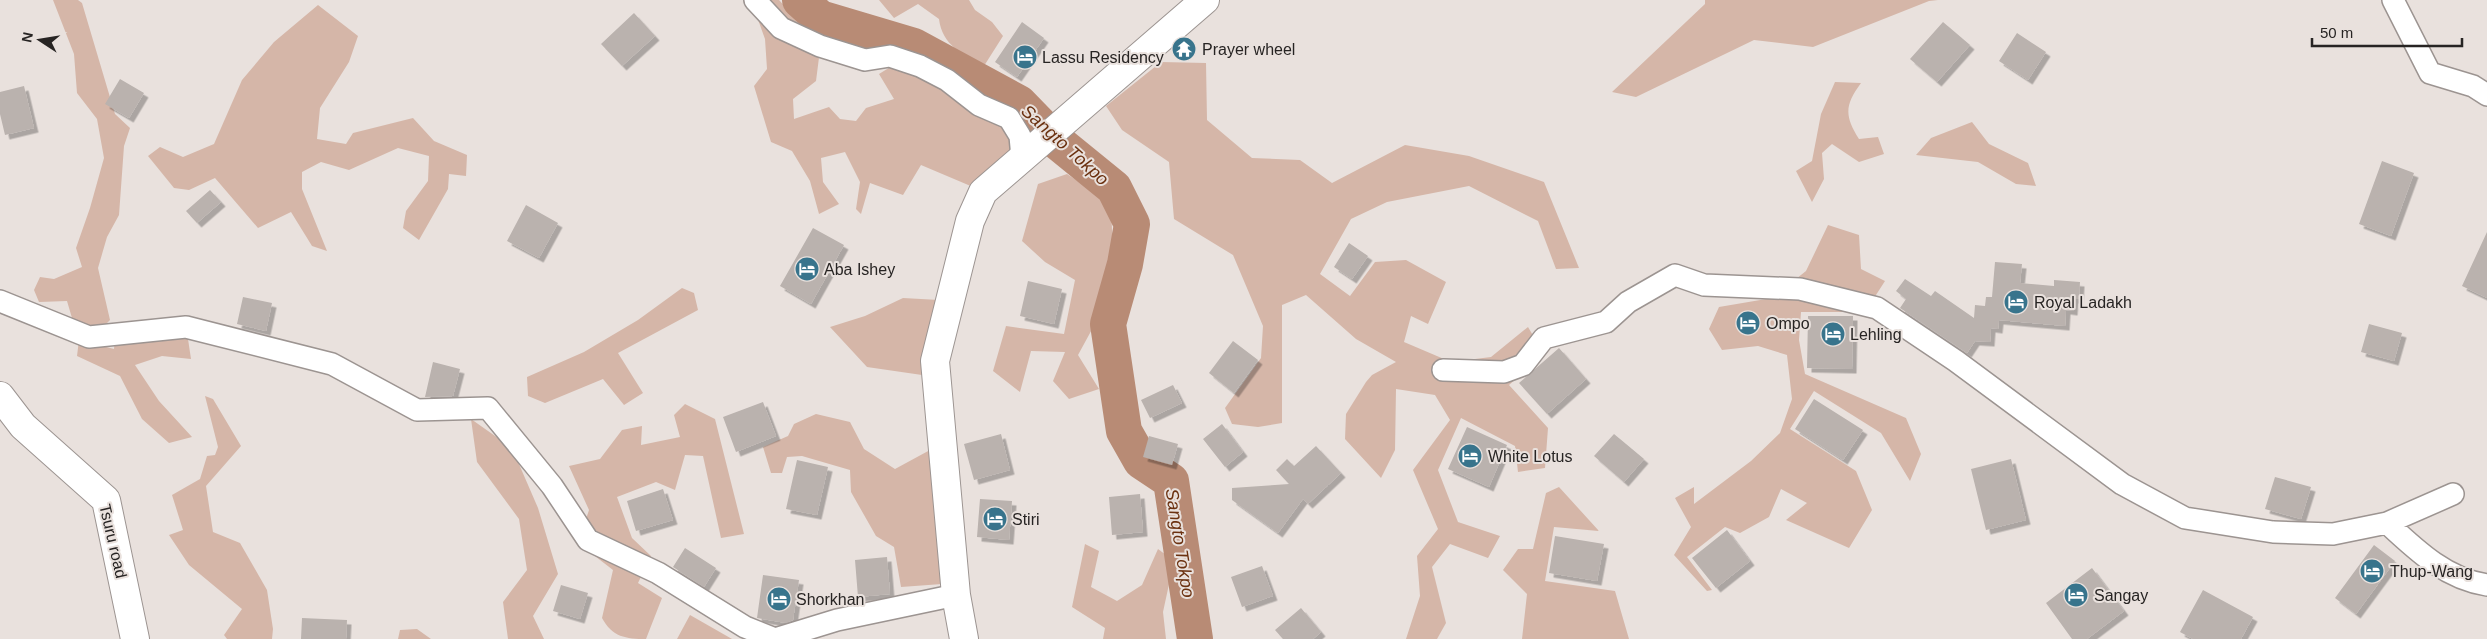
<svg xmlns="http://www.w3.org/2000/svg" width="2487" height="639" viewBox="0 0 2487 639" font-family="Arial,sans-serif">
<style>
.green{fill:#d5b6a8}
.lines{fill:none;stroke-linecap:round;stroke-linejoin:round}
.river{stroke:#b88b75;stroke-width:36}
.building{fill:#bab2ae;filter:url(#shadow)}
.minor-casing{stroke:#9c9491;stroke-width:24}
.tertiary-casing{stroke:#9c9491;stroke-width:30}
.secondary-casing{stroke:#9c9491;stroke-width:30}
.minor{stroke:#fff;stroke-width:21}
.tertiary{stroke:#fff;stroke-width:28}
.secondary{stroke:#fff;stroke-width:28}
.labels{text-anchor:middle;dominant-baseline:central;stroke-width:4;stroke-linejoin:round;paint-order:stroke}
.poi-label{font-size:16px;fill:#272423;stroke:#e9e1dd;text-anchor:start}
.street-label{font-size:16px;fill:#272423;stroke:#e9e1dd}
.water-label{font-size:18px;font-style:italic;fill:#6b3110;stroke:#e9e1dd}
</style>
<defs>
<filter id="shadow"><feDropShadow dx="4.5" dy="4.5" stdDeviation="0" flood-color="#0004"/></filter>
</defs>
<rect width="100%" height="100%" fill="#e9e1dd"/>
<!-- green -->
<path class="green" d="M53,0H78L82,3L115,114L130,128L124,146L119,215L107,237L98,268L110,320L100,330L72,318L67,301L39,302L34,290L40,277L54,279L82,267L76,248L90,208L104,158L97,119L77,93L74,54Z
M751,0H779L790,12L822,34L816,81L793,99L794,119L829,107L840,119L856,121L866,108L894,99L879,74L892,66L995,104L1015,149L973,187L921,165L903,195L870,183L861,214L856,209L860,182L845,152L821,158L823,182L839,204L819,214L810,181L792,151L771,142L754,86L767,69L765,39Z
M879,0H969L975,10L992,22L1003,36L984,66C963,55 942,45 939,19L918,4L894,18Z
M1705,0H1938L1929,1L1813,47L1754,40L1636,97L1612,92L1705,4Z
M318,5L358,36L349,62L320,108L317,139L346,144L353,133L413,118L434,141L467,155L466,176L449,174L448,189L419,240L403,228L406,211L428,181L429,156L398,148L349,170L321,162L302,172V189L327,251L312,246L291,212L258,228L215,178L189,190L174,188L148,156L160,147L183,157L214,144L242,80L274,42Z
M1161,62L1206,63L1207,120L1252,158L1300,160L1332,183L1405,145L1469,156L1544,182L1579,268L1556,269L1538,221L1469,186L1387,202L1351,219L1320,274L1350,296L1375,262L1406,260L1446,282L1428,324L1411,316L1404,342L1451,362L1491,357L1528,327L1544,354L1509,385L1548,428L1545,468L1518,472L1515,446L1461,418L1438,470L1458,522L1500,536L1488,558L1450,544L1432,567L1446,623L1437,639H1406L1420,596L1417,556L1438,529L1413,470L1450,420L1435,395L1396,389L1395,450L1381,478L1345,439L1346,414L1366,382L1372,375L1396,362L1356,339L1306,295L1282,305V423L1258,427L1232,424L1225,408L1261,358L1263,326L1233,255L1174,219L1169,162L1122,130L1106,106Z
M1835,82L1861,83C1845,105 1844,115 1859,139L1878,137L1884,154L1859,162L1832,144L1822,153L1824,179L1812,202L1796,171L1812,161L1821,114Z
M1972,122L1989,144L2028,163L2036,186L2016,184L1978,162L1916,155L1931,138Z
M1067,174L1111,203L1113,258L1108,300L1078,355L1099,389L1069,399L1053,381L1065,352L1031,351L1020,392L993,371L1006,326L1064,334L1075,280L1045,262L1022,241L1038,184Z
M1828,225L1859,235L1861,269L1885,281L1865,312H1801L1799,340L1805,374L1906,418L1921,454L1910,481L1881,433L1814,391L1790,429L1856,471L1872,510L1849,548L1786,520L1807,503L1781,489L1769,517L1740,533L1725,527L1687,557L1712,590L1707,591L1674,555L1691,527L1675,498L1694,487V504L1751,461L1780,433L1792,399L1787,355L1758,346L1722,350L1709,329L1719,307L1772,298L1806,271Z
M682,288L694,293L698,310L618,353L643,393L624,405L603,379L545,403L528,396L527,377L584,352L638,320Z
M903,298L939,300L932,321L922,375L867,367L830,327L865,316Z
M170,334L188,339L191,359L162,356L135,365L159,401L192,437L169,443L142,419L120,376L77,356L79,340L114,349L115,338Z
M205,396L213,399L241,446L206,486L213,532L240,543L267,590L273,629L272,639H227L224,635L242,609L189,565L169,535L183,530L172,495L200,479L207,456L215,455L218,447Z
M685,404L715,419L744,534L721,538L703,456L685,455L675,490L656,482L617,497L632,538L651,556L638,583L662,598L646,639C626,639 612,637 602,618L613,570L578,543L589,510L569,466L600,459L622,430L642,426L641,445L680,437L674,415Z
M816,414L850,422L864,449L895,469L930,450L942,584L901,587L894,547L876,536L851,492L850,470L802,456L787,457L782,473H771L763,447L788,436L794,424Z
M471,419L512,448L538,508L558,574L533,616L544,639H508L503,602L527,570L519,519L477,462Z
M1559,487L1599,531L1554,527L1545,581L1615,591L1629,639H1522L1527,594L1503,570L1518,549H1533L1546,493Z
M1085,544L1099,551L1091,587L1117,601L1142,585L1158,549L1174,561L1163,612L1166,639H1103L1105,628L1072,607Z
M690,615L732,639H677Z
M417,629L431,639H398L400,630Z"/>
<g class="lines">
<!-- river -->
<path class="river" d="M800,0L820,18L914,46L1019,103L1055,140L1114,188L1132,224L1125,264L1108,324L1124,431L1141,461L1171,481L1195,639"/>
</g>
<!-- building -->
<path class="building" d="M634,13L655,36L622,66L601,44Z
M1022,22L1044,38L1017,77L995,62Z
M1943,22L1970,45L1937,82L1910,59Z
M2017,33L2046,52L2028,80L1999,61Z
M120,79L144,93L129,118L105,104Z
M24,86L34,128L5,135L0,114V92Z
M2382,161L2414,173L2391,236L2359,224Z
M210,190L221,202L197,223L186,211Z
M526,205L558,223L539,258L507,241Z
M813,228L844,245L811,304L780,286Z
M2487,232V298L2462,286Z
M1349,243L1368,256L1352,279L1334,267Z
M1995,262L2022,264L2020,283L2054,286V280L2080,282L2079,299H2074L2073,311L2066,310L2065,326L1999,320L1998,329L1991,328L1990,342L1975,341L1967,353L1900,308L1906,299L1896,291L1905,279L1931,296L1935,291L1974,318L1975,305L1985,306L1986,297H1992Z
M1028,281L1062,289L1054,324L1020,316Z
M243,297L272,303L266,331L237,324Z
M1808,316H1853L1852,369L1807,368Z
M2369,324L2402,333L2394,361L2361,352Z
M1233,341L1258,360L1234,393L1209,373Z
M1559,348L1586,379L1547,414L1519,383Z
M433,362L460,369L453,396L425,397Z
M1173,385L1182,403L1150,418L1141,400Z
M1814,399L1863,430L1843,460L1795,429Z
M763,402L776,436L736,452L723,417Z
M1222,424L1243,452L1225,467L1203,439Z
M1467,427L1507,445L1489,487L1448,469Z
M1001,434L1010,470L974,480L964,444Z
M1614,434L1644,459L1624,482L1594,456Z
M1149,436L1178,444L1172,465L1143,457Z
M1316,446L1341,473L1308,504L1303,499L1278,533L1232,500V488L1289,484L1276,470L1287,459L1294,466Z
M2011,459L2026,520L1986,530L1971,469Z
M797,460L828,467L817,515L786,509Z
M2275,477L2311,487L2301,519L2265,509Z
M663,489L673,520L636,531L627,501Z
M1140,494L1143,532L1112,535L1109,497Z
M980,499L1012,501L1009,540L977,537Z
M1727,530L1750,561L1716,588L1692,558Z
M1555,536L1604,544L1597,581L1549,573Z
M2374,545L2395,561L2356,614L2335,598Z
M685,548L716,568L704,587L673,567Z
M887,557L890,594L858,597L855,560Z
M1262,566L1273,596L1242,607L1231,577Z
M2092,568L2124,611L2087,639H2072L2046,603Z
M763,575L799,580L793,620L786,623L757,618Z
M561,585L588,593L580,619L553,611Z
M2203,590L2253,617L2241,639H2193L2180,632Z
M1301,608L1321,632L1313,639H1283L1275,630Z
M302,618L347,620L346,639H301Z"/>
<g class="lines">
<defs>
<path id="minor" d="M755,0L781,28L820,46L865,60L890,56L920,66L947,80L979,105L1009,118L1020,136L1022,158
M2393,0L2430,73L2473,86L2487,95
M0,301L89,337L186,327L332,364L417,410L488,408L552,486L588,540L658,573L745,627L775,639L837,620L956,595
M1443,370L1504,372L1523,365L1544,338L1606,322L1628,302L1675,275L1704,285L1800,289L1877,308L1956,361L2122,484L2185,518L2273,532L2333,534L2387,523C2416,550 2446,579 2487,585
M2387,523L2453,494"/>
<path id="tertiary" d="M964,639L956,595L935,361L970,221L983,192L1205,0"/>
<path id="secondary" d="M0,396L23,426L106,500L135,639"/>
</defs>
<!-- minor casing -->
<use href="#minor" class="minor-casing"/>
<!-- tertiary casing -->
<use href="#tertiary" class="tertiary-casing"/>
<!-- secondary casing -->
<use href="#secondary" class="secondary-casing"/>
<!-- minor -->
<use href="#minor" class="minor"/>
<!-- tertiary -->
<use href="#tertiary" class="tertiary"/>
<!-- secondary -->
<use href="#secondary" class="secondary"/>
</g>
<!-- icons -->
<defs>
<symbol id="temple-disc" viewBox="-11 -11 22 22"><circle r="9.5" fill="#38748c" stroke="#e9e1dd"/><path d="M0-6L5-2H3V0L6.5 2.5H4V6H1.5V3h-3V6H-4V2.5H-6.5L-3 0V-2H-5Z" fill="#fff"/></symbol>
<symbol id="hotel-disc" viewBox="-11 -11 22 22"><circle r="9.5" fill="#38748c" stroke="#e9e1dd"/><path d="M-6-4.5h1.5V1H6V5H4.5V3h-9V5H-6ZM-4 0a1.8 1.8 0 1 1 3.6 0ZM.5 0V-2.5h3Q6-2.5 6 0Z" fill="#fff"/></symbol>
</defs>
<g fill-rule="evenodd">
<use href="#temple-disc" x="1170" y="35" width="28" height="28"/>
<use href="#hotel-disc" x="1011" y="43" width="28" height="28"/>
<use href="#hotel-disc" x="793" y="255" width="28" height="28"/>
<use href="#hotel-disc" x="2002" y="288" width="28" height="28"/>
<use href="#hotel-disc" x="1734" y="309" width="28" height="28"/>
<use href="#hotel-disc" x="1819" y="320" width="28" height="28"/>
<use href="#hotel-disc" x="1456" y="442" width="28" height="28"/>
<use href="#hotel-disc" x="981" y="505" width="28" height="28"/>
<use href="#hotel-disc" x="2358" y="557" width="28" height="28"/>
<use href="#hotel-disc" x="2062" y="581" width="28" height="28"/>
<use href="#hotel-disc" x="765" y="585" width="28" height="28"/>
</g>
<g class="labels">
<!-- poi labels -->
<g class="poi-label">
<text x="1202" y="49">Prayer wheel</text>
<text x="1042" y="57">Lassu Residency</text>
<text x="824" y="269">Aba Ishey</text>
<text x="2034" y="302">Royal Ladakh</text>
<text x="1766" y="323">Ompo</text>
<text x="1850" y="334">Lehling</text>
<text x="1488" y="456">White Lotus</text>
<text x="1012" y="519">Stiri</text>
<text x="2390" y="571">Thup-Wang</text>
<text x="2094" y="595">Sangay</text>
<text x="796" y="599">Shorkhan</text>
</g>
<!-- street labels -->
<g class="street-label">
<text transform="translate(113 541) rotate(77)">Tsuru road</text>
</g>
<!-- water labels -->
<g class="water-label">
<text transform="translate(1065 145) rotate(42)">Sangto Tokpo</text>
<text transform="translate(1180 543) rotate(81)">Sangto Tokpo</text>
</g>
</g>
<!-- north arrow -->
<g transform="translate(40 40) rotate(282)" stroke="#e9e1dd" stroke-width="4" paint-order="stroke">
<path d="M0-4L9 19L0 12L-9 19Z" fill="#272423"/>
<text y="-8" font-size="14" font-weight="bold" text-anchor="middle" fill="#272423">N</text>
</g>
<!-- scale -->
<path d="M2312 38v8h150v-8" fill="none" stroke="#272423" stroke-width="2.5"/>
<text x="2320" y="38" font-size="15" fill="#272423" stroke="#e9e1dd" stroke-width="4" paint-order="stroke">50 m</text>
</svg>
